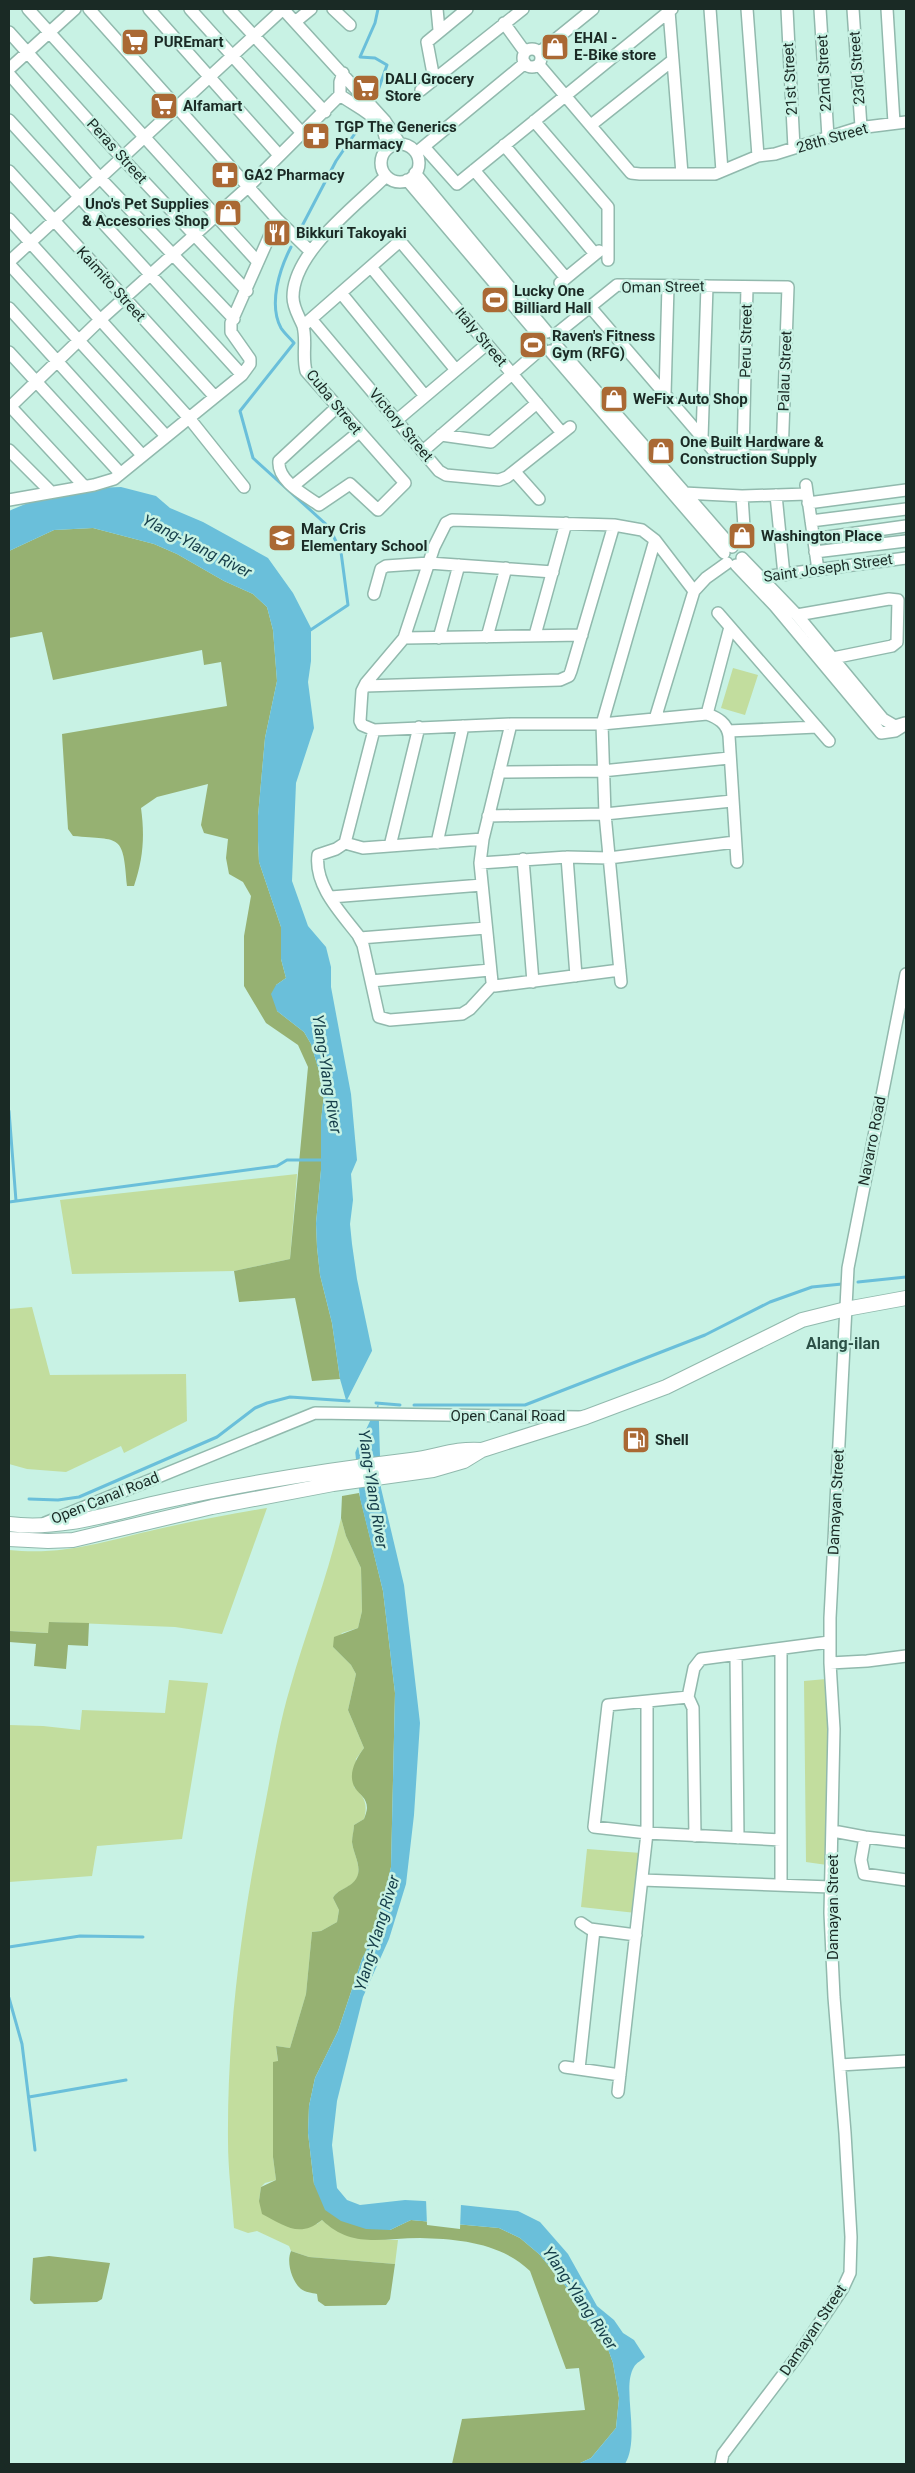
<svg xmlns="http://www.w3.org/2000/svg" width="915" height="2473" viewBox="0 0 915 2473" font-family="Roboto,sans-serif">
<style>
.green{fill:#c2dd9e}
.forest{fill:#96b172}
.water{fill:#6abfda}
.pier{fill:#c8f2e4}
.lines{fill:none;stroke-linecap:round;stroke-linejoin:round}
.stream{stroke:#6abfda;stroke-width:3}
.minor-casing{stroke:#91b9ad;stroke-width:14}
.major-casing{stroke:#91b9ad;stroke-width:16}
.minor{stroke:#fff;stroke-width:11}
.major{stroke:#fff;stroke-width:14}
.labels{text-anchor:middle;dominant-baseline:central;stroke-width:5;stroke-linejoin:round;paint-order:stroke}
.poi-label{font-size:15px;font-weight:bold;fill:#1a2a25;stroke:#c8f2e4;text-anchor:start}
.street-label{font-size:15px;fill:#1a2a25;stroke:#c8f2e4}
.water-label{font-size:16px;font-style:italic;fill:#153d49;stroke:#c8f2e4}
.neighbourhood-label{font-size:16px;font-weight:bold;fill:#2b5046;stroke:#c8f2e4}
</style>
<rect width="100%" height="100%" fill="#c8f2e4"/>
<!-- green -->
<path class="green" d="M733,668L758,675L745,715L721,708Z
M297,1174L290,1259L234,1271L72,1274L60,1200Z
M32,1307L50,1375L186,1374L187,1421L124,1453L121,1446L66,1472L27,1469L9,1464V1309Z
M267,1508L222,1634L175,1627L50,1622L49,1633L9,1631V1550C63,1556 106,1541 158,1529C194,1521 230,1514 267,1508Z
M341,1518L346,1536L361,1568L362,1611L358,1628L342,1633L333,1647L351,1665L356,1674L348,1710L364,1748L356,1759L354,1787C365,1798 368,1804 364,1819L354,1825C354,1831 352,1837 352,1842C353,1853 362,1866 357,1878C352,1888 337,1889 333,1898L339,1910L337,1922L321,1931L312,1932L306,1994L290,2048L276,2046L278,2062H273V2157L276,2180L265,2183L261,2187L259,2201L317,2224L322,2220C340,2237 374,2240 398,2240L395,2264L309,2257L291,2251L289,2246L257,2231L248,2233L234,2228C232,2199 228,2170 228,2141C227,2030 242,1919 264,1810C272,1770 278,1728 290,1688C306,1631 328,1576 341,1518Z
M826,1679L829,1730L827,1865L806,1862L804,1681Z
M169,1680L208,1683L182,1839L97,1846L92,1876L9,1882V1725L43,1726L80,1730L82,1710L165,1713Z
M587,1849L641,1853L636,1913L581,1907Z"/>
<!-- forest -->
<path class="forest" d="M93,528L154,544L177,554L224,581L253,594L267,607L273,630L277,681L265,738L258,816V841L259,862L281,927V959L286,978L276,985L277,1011L304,1032L311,1044L322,1081L324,1094L321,1121V1170L316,1223L317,1247L320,1275L332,1323L340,1379L312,1381L295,1298L239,1302L234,1271L290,1259L308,1067L298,1045L266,1023L244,986V936L251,896L243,882L229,874L226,858L228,839L204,833L201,825L208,784L157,797L141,808C145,837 143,859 134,886H127C123,834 122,840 73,836L68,829L62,734L227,706L221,662L204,665L202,650L53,680L42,632L9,638V551L54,530Z
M359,1493L383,1591L395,1693L391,1867L376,1931L362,1959L338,2031L315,2078L309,2106L308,2133L314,2184L390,2230L411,2220L499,2228L520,2238L539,2254L573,2295L588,2323L608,2349L613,2363L619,2398L616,2428L591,2458L578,2464H452L462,2419L585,2410L579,2368L566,2369L530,2271C501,2243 459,2239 420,2238C382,2238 352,2249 322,2220C299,2239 284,2225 262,2214L259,2201L261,2187L276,2180L273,2157V2062L278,2061L276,2046L290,2048L306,1994L312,1932L321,1931L337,1922L339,1910L333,1898C337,1889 352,1888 357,1877C362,1866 353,1853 352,1842C352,1836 354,1830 354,1825L364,1819C365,1816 367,1811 367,1808C367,1798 360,1795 355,1788C347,1774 356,1759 364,1748L348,1710L356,1674L351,1665L333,1647L334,1637L358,1628L362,1611L361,1568L346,1536L341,1518L342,1496Z
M49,1622L89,1623L88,1646L68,1645L66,1669L34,1666L36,1644L9,1642V1631L48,1633Z
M291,2251L309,2257L395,2264L390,2299L386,2305L325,2306L318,2301L317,2294C312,2293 305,2292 301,2289C292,2282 286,2262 291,2251Z
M49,2256L110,2263L102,2299L97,2302L34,2304L30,2300L33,2258Z"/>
<!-- water -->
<path class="water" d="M121,487L156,496L170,508L203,522L268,558L293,593L311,628V661L308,682L314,728L296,783L292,881L308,926L326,947L331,967V987L351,1094L357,1160L351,1174L353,1200L350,1224L352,1244L357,1279L373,1355L378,1392L381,1488L404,1585L420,1723L414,1815L406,1884L389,1939L363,1997L337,2101L332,2145L337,2188L347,2200L360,2205L405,2200L424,2201L518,2211L540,2222L568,2254L597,2306L614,2320L623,2333L634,2340L645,2357C642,2360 636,2363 634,2367C621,2388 641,2436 625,2464H578L591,2458L616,2428L619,2398L613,2363L608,2349L588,2323L573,2295L539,2254L520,2238L499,2228L411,2220L390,2230L366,2229L341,2221L325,2210L314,2184L308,2133L309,2106L315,2078L338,2031L362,1959L376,1931L391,1867L395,1693L383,1591L360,1498L352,1421L340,1379L332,1323L320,1275L317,1247L316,1223L321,1170V1121L324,1094L322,1081L311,1044L304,1032L277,1011L271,994L276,985L286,978L281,959V927L259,862L258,841V816L265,738L277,681L273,630L267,607L253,594L224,581L177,554L154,544L93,528L54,530L9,551V511C44,494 83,488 121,487Z"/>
<!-- pier -->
<path class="pier" d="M374,1347L380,1400L353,1457L350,1421L345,1404Z
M426,2199L461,2203L460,2229L427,2225Z"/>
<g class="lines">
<!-- stream -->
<path class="stream" d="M375,99L387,65L375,58L360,57L375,23L378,9
M301,228L336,161L358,129
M291,247C280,268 268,304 281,328C284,333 290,338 294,343L240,411L253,458L329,527L341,552L348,605L309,631
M903,1018L906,1003
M9,1111L16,1201
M9,1202L277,1166L287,1160H325
M858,1282L906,1277
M376,1403L400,1405
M414,1405H525L705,1335L770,1302L812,1287L842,1284
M29,1499L58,1500L79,1497L217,1437L255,1408L267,1403L290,1397L349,1401
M9,1947L80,1936L143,1937
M9,1998L22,2044L35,2150
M29,2097L126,2080"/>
<defs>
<path id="minor" d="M28,9L258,262
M89,9L277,219L310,251
M149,9L279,155
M190,9L302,133
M229,9L325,112
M283,9L385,121L400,144
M333,9L350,25
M437,9L439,30
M710,9L722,171
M747,9L758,156
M787,9L794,148
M820,9L828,137
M853,9L861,127
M887,9L894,123
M669,11L682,174
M295,22L311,9
M504,23L525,52
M9,32L122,158L247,291
M523 58a9 9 0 1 1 18 0a9 9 0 1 1-18 0Z
M540,52L593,9
M539,65L631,173L640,174H715L758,156L775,154L858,128L906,122
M9,69L75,9
M343,73L340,82V95C360,110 391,119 385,151
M9,74L100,178L234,319
M434,79L427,42L467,9
M421,90L523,9
M9,120L242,375
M534,121L608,207V260
M591,125L673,60
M381 163a19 19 0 1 1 38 0a19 19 0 1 1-38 0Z
M504,145L595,254
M424,147L457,184L672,9
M416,153L525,63
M474,170L566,278
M9,171L215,397
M415,173L547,332
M407,180L540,337
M9,219L189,418L244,487
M9,262L283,9
M9,264L166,436
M371,267L456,370
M560,283L599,251
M341,293L425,396
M9,308L142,455
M311,319L439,471L446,475L499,480L507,477L570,427
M303,326L400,241L562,433
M555,335L617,285L788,287L782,456H718L591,308
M557,346L732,547
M550,351L724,553
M9,352L120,473
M665,395L668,286
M9,405L84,486
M9,408L100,320L249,186L340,95
M336,408L279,461C277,481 305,495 319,505L350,484L378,510L405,483L306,371C302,356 307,341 303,326C299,316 293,308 293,297C293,252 355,207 386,176
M397,420L487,344
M441,435L491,442L537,403
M702,438L707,286
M9,450L51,492
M423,451L542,348
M743,456L747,287
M515,472L539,499
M806,485L818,570
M293,486L359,432
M684,493L742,496L807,494
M776,495L784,575
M742,496L744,527
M9,500L94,485L114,479L242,375L250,364V359L231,332V323L277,219
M808,503L906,490
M811,521L906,509
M813,539L906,526
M815,552L906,541
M742,558L797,615L883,719L895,726L905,723
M736,565L775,606L881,733L895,731L906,724
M754,578L906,558
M374,594L381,569L386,566L429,563L553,572
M718,613L829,741
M797,615L889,599L898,600L897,642L892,646L828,659
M535,635L566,523
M487,637L506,568
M404,638L582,635
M439,638L459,565
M365,686L560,680L569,676L571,671L614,525
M707,714L730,627
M655,719L694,591L706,578L727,563
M374,730L362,725L360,721L362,691L366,683L404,638L434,547L446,523L452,520L614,525L642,530L655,540L694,591
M728,731L817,727
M499,772L602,771L729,758
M488,816L605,814L732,801
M345,843L363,848L483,839
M437,843L463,726
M390,846L419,727
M567,857L576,976
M523,859L533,982
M480,863L483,839L511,724
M331,897L482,885
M360,938L486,928
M620,970L495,986L492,982L480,863L567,857L609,858L735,842
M371,981L490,970
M621,982L605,814L602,724L655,540
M493,984L470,1009L462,1014L390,1020L379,1017L363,945L358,935C340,912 314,885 318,855L336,849L345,843L374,730L511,724H602L707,714C718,718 727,723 729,736L737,862
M45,1523L315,1413L579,1417
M781,1650V1885
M736,1655L738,1838
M830,1663L867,1661L906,1656
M688,1697L608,1705L594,1827L647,1833L781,1840
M833,1831L865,1837L906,1842
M695,1836L693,1708L688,1697L694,1668L701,1659L829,1642
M865,1837L861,1860L864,1874L906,1880
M642,1880L831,1887
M581,1923L590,1929L636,1935
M840,2065L906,2061
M565,2067L620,2075
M579,2069L594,1930
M618,2092L647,1833V1702
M721,2464L723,2454L798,2355L843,2288L850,2273L851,2237L845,2133L834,1997L830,1913L834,1729L830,1663V1618L848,1268L906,974"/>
<path id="major" d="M9,1524C62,1531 114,1512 165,1501C246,1483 328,1470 411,1460C438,1457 453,1448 482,1450
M9,1539L48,1541L73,1540L212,1507L333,1484L433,1470L464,1461L482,1450L586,1417L666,1387L802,1320L846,1309L906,1298"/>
</defs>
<!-- minor casing -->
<use href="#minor" class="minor-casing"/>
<!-- major casing -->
<use href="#major" class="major-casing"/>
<!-- minor -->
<use href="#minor" class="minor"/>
<!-- major -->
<use href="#major" class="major"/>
</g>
<!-- icons -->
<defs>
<symbol id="supermarket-square" viewBox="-11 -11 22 22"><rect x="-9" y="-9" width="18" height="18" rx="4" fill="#aa6934" stroke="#c8f2e4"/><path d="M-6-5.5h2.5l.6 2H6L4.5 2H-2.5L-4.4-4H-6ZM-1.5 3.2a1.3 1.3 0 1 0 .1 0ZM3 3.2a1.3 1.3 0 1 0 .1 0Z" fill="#fff"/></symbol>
<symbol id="shop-square" viewBox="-11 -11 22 22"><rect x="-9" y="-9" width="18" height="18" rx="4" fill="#aa6934" stroke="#c8f2e4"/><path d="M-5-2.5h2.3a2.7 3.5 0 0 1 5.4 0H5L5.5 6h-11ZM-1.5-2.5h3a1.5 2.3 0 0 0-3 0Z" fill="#fff"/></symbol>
<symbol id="pharmacy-square" viewBox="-11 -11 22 22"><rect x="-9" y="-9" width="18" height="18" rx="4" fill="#aa6934" stroke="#c8f2e4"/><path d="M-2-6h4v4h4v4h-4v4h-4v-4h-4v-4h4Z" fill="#fff"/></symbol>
<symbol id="restaurant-square" viewBox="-11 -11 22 22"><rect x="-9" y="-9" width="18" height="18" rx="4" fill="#aa6934" stroke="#c8f2e4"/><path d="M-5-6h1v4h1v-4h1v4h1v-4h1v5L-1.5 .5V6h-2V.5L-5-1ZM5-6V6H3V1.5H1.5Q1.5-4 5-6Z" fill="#fff"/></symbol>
<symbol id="stadium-square" viewBox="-11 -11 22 22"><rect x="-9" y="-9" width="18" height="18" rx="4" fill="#aa6934" stroke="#c8f2e4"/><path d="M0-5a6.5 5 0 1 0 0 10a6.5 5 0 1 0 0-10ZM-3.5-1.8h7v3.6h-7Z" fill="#fff"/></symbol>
<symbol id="school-square" viewBox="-11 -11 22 22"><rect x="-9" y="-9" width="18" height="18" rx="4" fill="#aa6934" stroke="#c8f2e4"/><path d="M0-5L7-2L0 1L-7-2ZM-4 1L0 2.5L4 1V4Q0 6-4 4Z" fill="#fff"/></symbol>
<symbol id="fuel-square" viewBox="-11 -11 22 22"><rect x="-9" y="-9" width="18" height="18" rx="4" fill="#aa6934" stroke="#c8f2e4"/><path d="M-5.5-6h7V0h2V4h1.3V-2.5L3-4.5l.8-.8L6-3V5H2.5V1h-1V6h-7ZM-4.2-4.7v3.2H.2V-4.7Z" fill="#fff"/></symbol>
</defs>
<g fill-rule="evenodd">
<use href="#supermarket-square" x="119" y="26" width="32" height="32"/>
<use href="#shop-square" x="539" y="31" width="32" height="32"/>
<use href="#supermarket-square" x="350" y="72" width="32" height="32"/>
<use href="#supermarket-square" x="148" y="90" width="32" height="32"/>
<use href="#pharmacy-square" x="300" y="120" width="32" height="32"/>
<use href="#pharmacy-square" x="209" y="159" width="32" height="32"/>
<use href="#shop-square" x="212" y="197" width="32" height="32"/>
<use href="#restaurant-square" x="261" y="217" width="32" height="32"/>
<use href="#stadium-square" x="479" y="284" width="32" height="32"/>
<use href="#stadium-square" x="517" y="329" width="32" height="32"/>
<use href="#shop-square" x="598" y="383" width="32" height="32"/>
<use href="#shop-square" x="645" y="435" width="32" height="32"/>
<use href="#shop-square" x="726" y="520" width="32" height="32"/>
<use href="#school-square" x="266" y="522" width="32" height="32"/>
<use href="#fuel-square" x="620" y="1424" width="32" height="32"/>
</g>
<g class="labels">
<!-- poi labels -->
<g class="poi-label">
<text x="574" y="38">EHAI -<tspan x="574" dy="17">E-Bike store</tspan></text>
<text x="154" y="42">PUREmart</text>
<text x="385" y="79">DALI Grocery<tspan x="385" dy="17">Store</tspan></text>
<text x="183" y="106">Alfamart</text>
<text x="335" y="127">TGP The Generics<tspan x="335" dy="17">Pharmacy</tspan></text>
<text x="244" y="175">GA2 Pharmacy</text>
<text x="209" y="204" text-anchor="end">Uno's Pet Supplies<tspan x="209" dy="17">&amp; Accesories Shop</tspan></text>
<text x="296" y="233">Bikkuri Takoyaki</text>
<text x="514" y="291">Lucky One<tspan x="514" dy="17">Billiard Hall</tspan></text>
<text x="552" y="336">Raven's Fitness<tspan x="552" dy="17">Gym (RFG)</tspan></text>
<text x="633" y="399">WeFix Auto Shop</text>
<text x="680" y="442">One Built Hardware &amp;<tspan x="680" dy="17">Construction Supply</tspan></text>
<text x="301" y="529">Mary Cris<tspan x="301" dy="17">Elementary School</tspan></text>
<text x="761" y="536">Washington Place</text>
<text x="655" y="1440">Shell</text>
</g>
<!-- street labels -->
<g class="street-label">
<text transform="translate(857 68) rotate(-94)">23rd Street</text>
<text transform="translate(824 73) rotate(-93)">22nd Street</text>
<text transform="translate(790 79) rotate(-93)">21st Street</text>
<text transform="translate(832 138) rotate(-16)">28th Street</text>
<text transform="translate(117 151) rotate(48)">Peras Street</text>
<text transform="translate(111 284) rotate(48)">Kaimito Street</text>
<text transform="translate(663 287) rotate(-1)">Oman Street</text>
<text transform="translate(481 337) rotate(50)">Italy Street</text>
<text transform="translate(746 341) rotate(-89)">Peru Street</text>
<text transform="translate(785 371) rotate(-88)">Palau Street</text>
<text transform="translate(334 402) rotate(51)">Cuba Street</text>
<text transform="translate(401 425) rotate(50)">Victory Street</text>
<text transform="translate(828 568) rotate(-8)">Saint Joseph Street</text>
<text transform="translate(872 1141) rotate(-79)">Navarro Road</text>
<text x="508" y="1416">Open Canal Road</text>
<text transform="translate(105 1498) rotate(-22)">Open Canal Road</text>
<text transform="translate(836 1502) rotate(-87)">Damayan Street</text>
<text transform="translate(833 1907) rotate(-90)">Damayan Street</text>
<text transform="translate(813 2330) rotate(-56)">Damayan Street</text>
</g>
<!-- water labels -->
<g class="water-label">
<text transform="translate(197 546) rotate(27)">Ylang-Ylang River</text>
<text transform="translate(327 1074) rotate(81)">Ylang-Ylang River</text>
<text transform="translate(373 1489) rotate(81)">Ylang-Ylang River</text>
<text transform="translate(377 1933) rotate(-73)">Ylang-Ylang River</text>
<text transform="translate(580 2298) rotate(56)">Ylang-Ylang River</text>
</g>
<!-- neighbourhood labels -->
<g class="neighbourhood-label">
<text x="843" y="1343">Alang-ilan</text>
</g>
</g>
<!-- border -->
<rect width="915" height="2473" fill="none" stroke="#1a2a25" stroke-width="20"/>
</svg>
